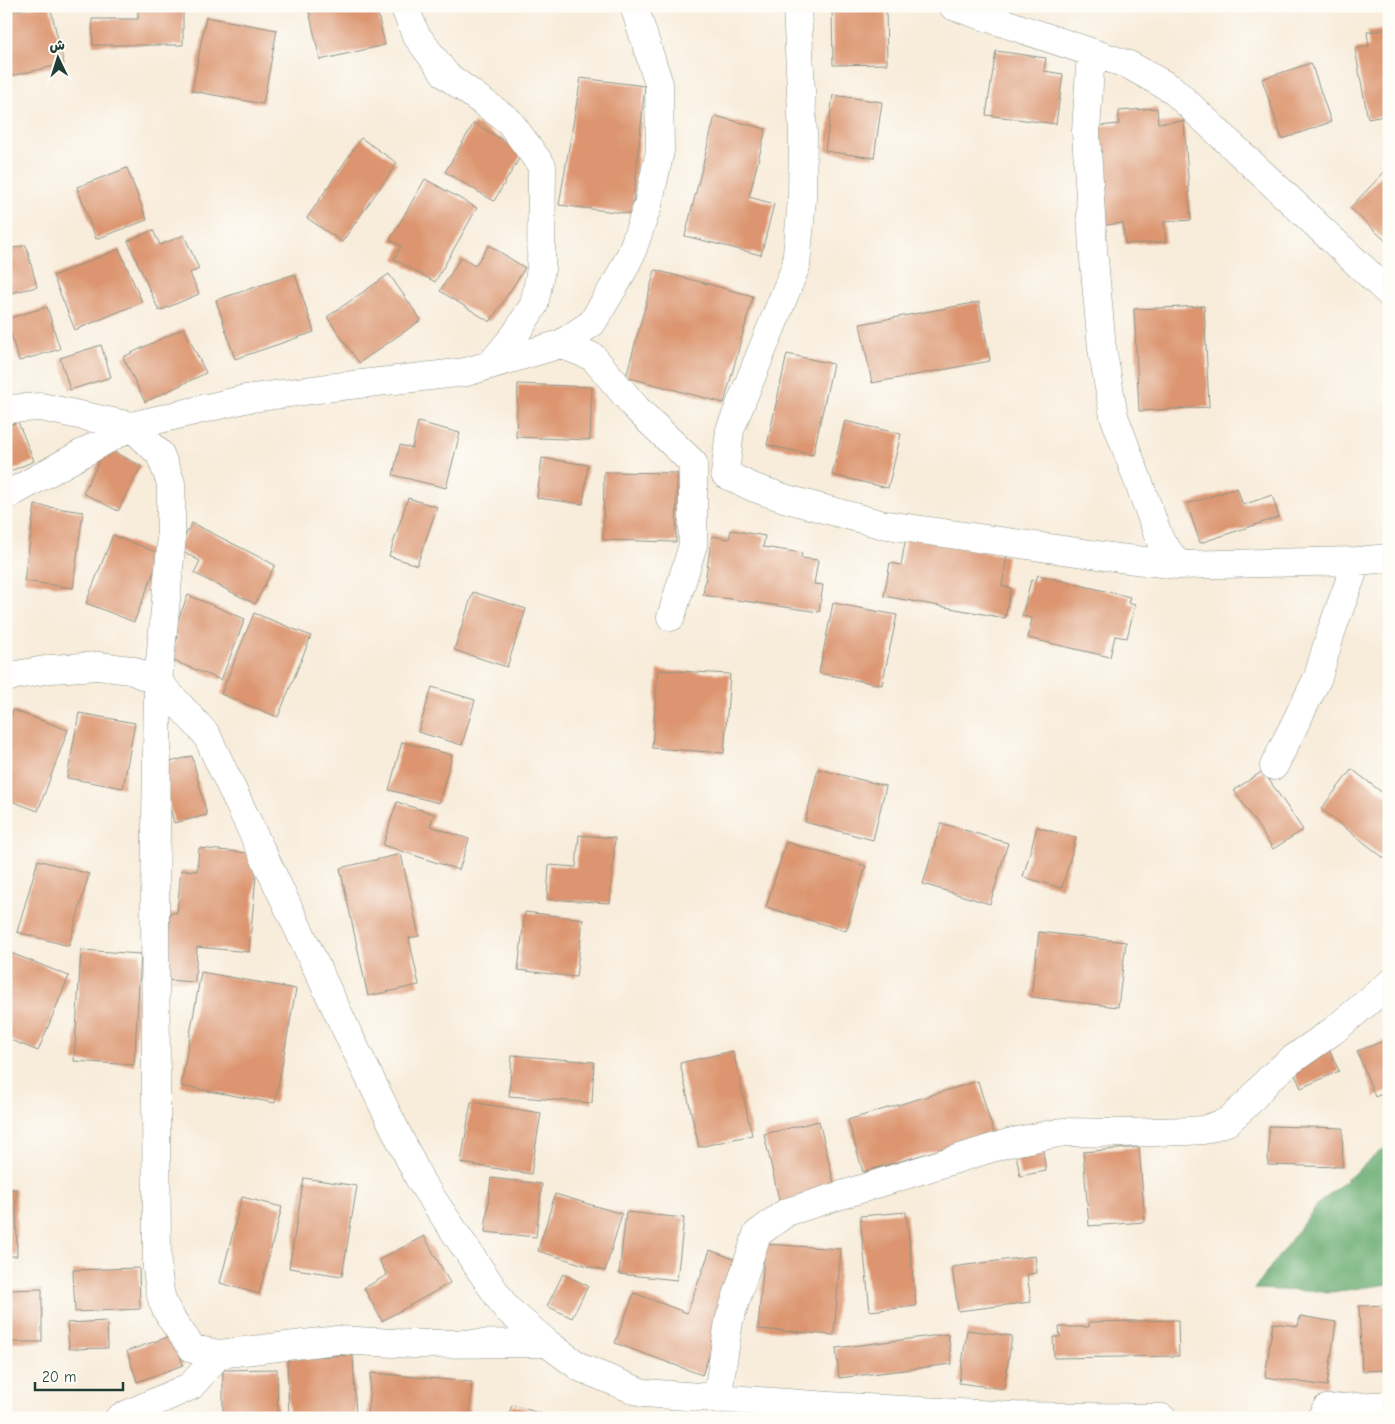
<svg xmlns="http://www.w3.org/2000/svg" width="1395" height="1424" viewBox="0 0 1395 1424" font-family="'Comic Neue','Playpen Sans Arabic',sans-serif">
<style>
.forest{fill:#67ab70;stroke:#437452}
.building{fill:#dc956f}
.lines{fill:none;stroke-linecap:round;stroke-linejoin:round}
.minor-casing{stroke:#8c9487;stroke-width:29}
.major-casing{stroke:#8c9487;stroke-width:29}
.minor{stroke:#fff;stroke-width:28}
.major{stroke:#fff;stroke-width:28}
</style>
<rect width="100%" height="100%" fill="#fdfcf7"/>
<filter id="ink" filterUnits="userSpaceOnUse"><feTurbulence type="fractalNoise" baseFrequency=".02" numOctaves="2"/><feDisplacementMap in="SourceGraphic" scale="10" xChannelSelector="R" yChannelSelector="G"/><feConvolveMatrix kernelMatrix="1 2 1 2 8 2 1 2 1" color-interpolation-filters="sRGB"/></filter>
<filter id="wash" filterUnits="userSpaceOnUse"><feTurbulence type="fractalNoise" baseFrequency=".0096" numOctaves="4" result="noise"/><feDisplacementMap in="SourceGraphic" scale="20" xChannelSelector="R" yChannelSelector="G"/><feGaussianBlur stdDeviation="1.12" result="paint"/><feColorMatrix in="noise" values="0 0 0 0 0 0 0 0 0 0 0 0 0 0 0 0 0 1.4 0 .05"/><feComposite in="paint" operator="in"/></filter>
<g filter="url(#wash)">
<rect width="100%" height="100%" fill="#f8ecda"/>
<!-- forest -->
<path class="forest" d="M1389,1144V1284L1333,1292L1254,1289L1318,1204Z"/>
<g id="blocks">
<!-- building -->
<path class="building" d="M37,6H50L64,64L6,77V13Z
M138,6H183V45H93L92,19H138Z
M308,6H376L385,45L320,60Z
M832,6H886L887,64L833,65Z
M206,17L277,30L263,104L192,91Z
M1389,29V115L1368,119L1355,49L1369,46L1367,32Z
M996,51L1046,58L1044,71L1063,74L1056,124L986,115Z
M1311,63L1331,122L1282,139L1262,79Z
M581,78L645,86L632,214L559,205Z
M833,95L882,102L874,158L825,151Z
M1157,108L1158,123L1184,121L1191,220L1164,222L1166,242L1125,244L1123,223L1105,225L1098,126L1119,124V111Z
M715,116L766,129L749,197L774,204L761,255L685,236Z
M474,123L523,152L494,201L445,172Z
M361,138L397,163L342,242L307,218Z
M1389,167V244L1350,208Z
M127,168L147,220L96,239L77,187Z
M425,179L477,208L435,282L394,259L401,246L390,240Z
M153,230L160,245L184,235L199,269L190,273L199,294L159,311L128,241Z
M26,245L37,287L6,294V250Z
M489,245L525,268L490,322L440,291L461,257L475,266Z
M119,249L142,302L75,330L53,276Z
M655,270L753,296L724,403L626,377Z
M295,274L314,332L235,359L216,300Z
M389,274L421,320L359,363L327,317Z
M979,302L990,361L872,383L860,324Z
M1204,306L1209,407L1139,411L1134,309Z
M47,307L60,349L19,361L6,319Z
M184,328L206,373L145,402L123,357Z
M101,345L111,377L70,390L60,358Z
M787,354L833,364L813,455L767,445Z
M518,384L592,387L590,440L516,437Z
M845,421L901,434L888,488L832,475Z
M18,422L34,461L6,473V426Z
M418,422L460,433L446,488L393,475L400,445L412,448Z
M106,448L141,466L118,511L83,493Z
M542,458L588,465L583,504L537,498Z
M604,472L677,473L676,542L603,540Z
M1237,488L1243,505L1272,495L1279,517L1200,543L1187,504Z
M408,498L437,507L417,565L389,556Z
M35,505L83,512L73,588L24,581Z
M192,523L275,565L255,604L194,573L200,561L178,549Z
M731,530L765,536L763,547L802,553L801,558L818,560L814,584L823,585L819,612L703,595L712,536L729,539Z
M113,535L161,554L134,622L86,603Z
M906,537L1007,556L1002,586L1011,588L1005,618L884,596L890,563L901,565Z
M1038,575L1130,597L1128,603L1135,605L1127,638L1115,636L1110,657L1028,638L1032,618L1022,616L1031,580L1036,581Z
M473,592L526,609L507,667L454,650Z
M188,595L245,619L221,680L169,659L178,637L172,635Z
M833,603L897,615L882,685L819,673Z
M254,613L311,636L278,717L221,694Z
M658,670L730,674L724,753L652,748Z
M432,687L475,700L462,745L418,732Z
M13,710L68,730L38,811L6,799V729Z
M79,713L135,723L123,788L67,778Z
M402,742L452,755L439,803L389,790Z
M192,756L207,815L174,823L159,765Z
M818,769L886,786L873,840L805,822Z
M1352,769L1389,798V862L1321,809Z
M1263,771L1303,830L1273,849L1234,790Z
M397,802L434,814L430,826L469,839L459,870L383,845Z
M941,823L1008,843L990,904L923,884Z
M1037,827L1076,838L1062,888L1023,877Z
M579,835L615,838L610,903L547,899L549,865L576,867Z
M786,842L866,866L846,931L766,907Z
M199,848L258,854L249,952L197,947L195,982L165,980L170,913H177L181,870L197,871Z
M401,854L419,936L409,938L419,985L368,996L340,868Z
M38,860L89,874L69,946L17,932Z
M525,912L583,919L576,977L518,970Z
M1039,932L1126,942L1118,1007L1031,997Z
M81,950L141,954L134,1065L74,1061Z
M6,951L69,976L38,1051L6,1038Z
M201,972L296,989L275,1103L181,1086Z
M1389,1039V1091L1375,1097L1357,1051Z
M1329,1049L1339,1071L1301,1088L1291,1066Z
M733,1051L752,1135L699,1147L680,1063Z
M512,1055L594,1062L592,1103L509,1096Z
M978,1081L994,1134L863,1172L848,1120Z
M471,1102L541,1113L531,1174L461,1163Z
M819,1121L836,1192L780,1204L764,1134Z
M1269,1126L1343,1128L1342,1167L1268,1165Z
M1042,1144L1046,1171L1020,1176L1015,1148Z
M1139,1147L1145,1222L1089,1226L1083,1152Z
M304,1178L357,1186L342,1276L289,1268Z
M491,1178L542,1184L536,1237L485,1232Z
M6,1189H16L17,1256H6Z
M555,1194L622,1214L605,1271L538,1251Z
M242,1197L282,1207L259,1294L220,1283Z
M626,1212L684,1218L677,1280L619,1274Z
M906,1212L916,1306L870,1311L860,1216Z
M424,1236L450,1283L382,1321L364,1288L387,1275L379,1260Z
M765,1244L841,1249L834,1335L758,1329Z
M710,1250L744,1263L702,1375L615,1343L634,1293L687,1313Z
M1035,1256L1037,1273L1027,1274L1031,1302L958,1311L952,1267Z
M139,1268L140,1309L75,1312L73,1270Z
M563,1274L588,1286L572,1318L547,1306Z
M42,1289V1342H6V1290Z
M1389,1305V1370L1362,1371L1359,1306Z
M1300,1316L1336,1322L1327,1386L1265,1377L1273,1323L1298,1326Z
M1178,1320L1179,1356L1054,1358L1053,1337H1060L1059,1327H1089V1322Z
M107,1321L108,1348L69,1349L67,1323Z
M967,1330L1012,1336L1004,1389L959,1383Z
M948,1334L952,1364L839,1378L836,1348Z
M174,1335L183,1365L137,1382L127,1351Z
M353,1355L356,1418H289L287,1358Z
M277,1369L278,1418H223V1370Z
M371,1373L472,1382L469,1418H367Z
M512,1405L553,1417V1418H508Z"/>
</g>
</g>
<g filter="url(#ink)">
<use href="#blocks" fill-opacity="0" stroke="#8c9487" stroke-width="1"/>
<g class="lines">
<defs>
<path id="minor" d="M404,6L416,35L446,75L509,121L542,166L541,269L534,305L515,335L490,365
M797,6L803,135L802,199L796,266L730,430L725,474L752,487L787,499L880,524L1119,558L1178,565L1357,561L1389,558
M953,6L1129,65L1172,89L1389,293
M1091,52L1086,132L1093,248L1102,348L1114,416L1160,540L1178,565
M561,344L593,357L637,409L693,463V545L671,617
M6,409L41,407L131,426L160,454L171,483V547L158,682L155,901L157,1269C159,1281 159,1294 164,1305C171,1321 183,1335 193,1349L219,1354
M6,496L131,426L245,399L334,387L466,372L561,344L592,323L618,280L631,254L648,205L660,151L659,84L634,6
M1274,766L1318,677L1331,632L1357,561
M717,1400L729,1321L757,1234L787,1212L1008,1143L1063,1132L1122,1133L1187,1131L1203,1130L1227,1122L1248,1103L1270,1078L1290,1061L1333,1031L1389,984
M119,1418L191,1386L219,1354L337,1340L414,1344L547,1343
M1321,1418L1326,1409L1389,1405"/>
<path id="major" d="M6,678L16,675L51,669L98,666L131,670L158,682L206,734L350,1038L421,1182L506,1308L547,1343L581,1368L643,1393L829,1406L1014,1416L1162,1418"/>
</defs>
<!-- minor casing -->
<use href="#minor" class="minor-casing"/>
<!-- major casing -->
<use href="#major" class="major-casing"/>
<!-- minor -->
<use href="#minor" class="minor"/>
<!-- major -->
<use href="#major" class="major"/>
</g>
</g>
<!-- margin -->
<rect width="1395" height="1424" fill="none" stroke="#fdfcf7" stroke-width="25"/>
<!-- north arrow -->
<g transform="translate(58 58) rotate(356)" stroke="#fdfcf7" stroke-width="4" paint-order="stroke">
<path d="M0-4L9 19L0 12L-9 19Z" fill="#1f3d34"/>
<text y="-8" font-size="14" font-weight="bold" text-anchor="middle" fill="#1f3d34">ش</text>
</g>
<!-- scale -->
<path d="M35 1382v8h88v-8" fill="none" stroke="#1f3d34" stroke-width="2.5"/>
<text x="42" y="1382" font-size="15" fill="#1f3d34" stroke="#fdfcf7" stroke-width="4" paint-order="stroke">20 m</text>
</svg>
